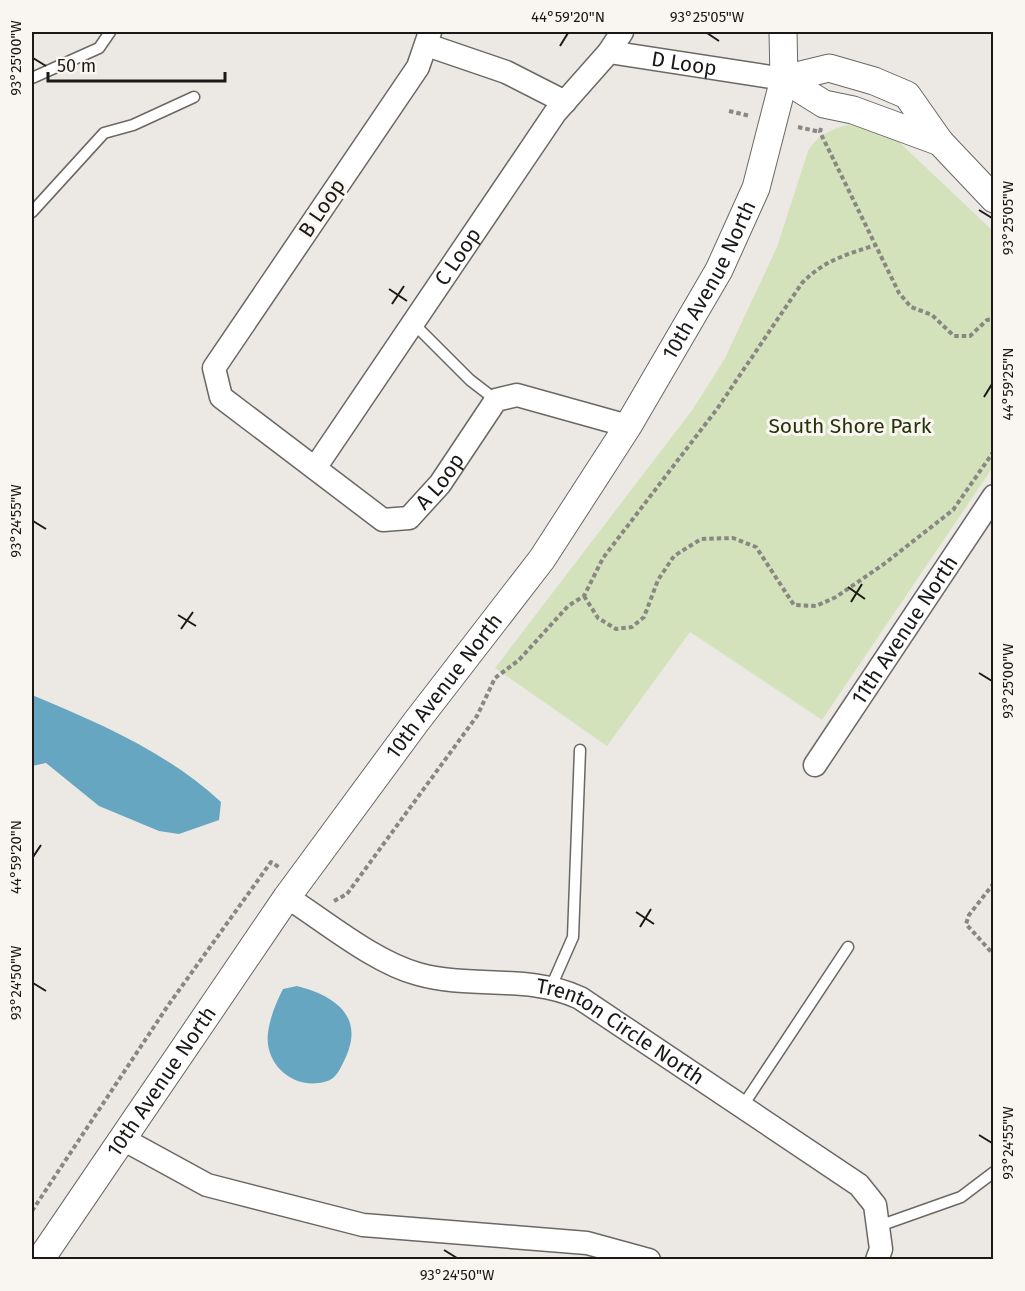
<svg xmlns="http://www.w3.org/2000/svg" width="1025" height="1291" viewBox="0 0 1025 1291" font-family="'Fira Sans',sans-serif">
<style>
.green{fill:#d4e2bb}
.water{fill:#66a6c1}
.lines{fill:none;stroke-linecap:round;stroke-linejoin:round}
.service-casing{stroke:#6a6865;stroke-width:13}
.minor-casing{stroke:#6a6865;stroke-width:25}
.tertiary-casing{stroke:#6a6865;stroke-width:29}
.path{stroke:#898784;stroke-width:4;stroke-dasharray:4.5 3;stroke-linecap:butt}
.service{stroke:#fff;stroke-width:10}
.minor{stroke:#fff;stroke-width:22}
.tertiary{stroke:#fff;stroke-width:27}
.ticks{fill:none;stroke:#1a1918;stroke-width:2}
.labels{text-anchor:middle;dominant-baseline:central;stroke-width:6;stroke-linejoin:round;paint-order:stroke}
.street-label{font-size:21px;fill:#1a1918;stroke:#f9f6f2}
.park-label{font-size:21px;fill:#273209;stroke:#f9f6f2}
.neatline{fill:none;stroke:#1a1918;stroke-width:2}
.ticks-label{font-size:15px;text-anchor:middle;fill:#1a1918}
</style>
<rect width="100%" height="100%" fill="#ece9e5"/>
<!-- green -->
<path class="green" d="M852,124L898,141L993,231V467L822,720L690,632L607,746L495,668L693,409L725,358L777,247L808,151C818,134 834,128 852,124Z"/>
<!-- water -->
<path class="water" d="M32,695C99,723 167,752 221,802L219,820L179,834L159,831L99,806L46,763L32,766Z
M297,986C336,996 365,1017 345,1059C340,1069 336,1080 324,1082C293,1090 264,1064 268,1033C270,1017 276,1003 283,989Z"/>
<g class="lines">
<defs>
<path id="service" d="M32,78L99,48L110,32
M32,212L104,133L133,125L194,97
M412,322L470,380L496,400
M551,987L573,937L580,750
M742,1107L848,947
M879,1226L961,1197L994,1172"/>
<g id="minor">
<path id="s1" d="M430,32L418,67L214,368L221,397L383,520L409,518L440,484L496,400L517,395L628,426"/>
<path d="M427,45L506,72L565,102"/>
<path id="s2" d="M609,52L784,79"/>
<path id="s3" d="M315,468L555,113L609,52L622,32"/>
<path id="s4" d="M815,765L994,496"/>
<path id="s5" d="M287,897C326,922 374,962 418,974C471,989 528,974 580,998L859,1185L875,1205L881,1249L877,1260"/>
<path d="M121,1138L207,1185L363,1225L587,1243L649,1260"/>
</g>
<g id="tertiary">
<path d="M784,79L829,68L874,81L907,95L940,142L994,199"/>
<path d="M784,79L824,104L853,110L940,142"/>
<path id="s6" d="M40,1260L287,897L416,722L542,559L628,426L719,270L756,188L784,79L783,32"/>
</g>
</defs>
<!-- service casing -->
<use href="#service" class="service-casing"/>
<!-- minor casing -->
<use href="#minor" class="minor-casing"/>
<!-- tertiary casing -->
<use href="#tertiary" class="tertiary-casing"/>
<!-- path -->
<path class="path" d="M729,111L750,116
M798,127L820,132
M821,128L820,132L899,293L911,307L932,315L954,336H970L987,320L994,319
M584,596L598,618L616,629L632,627L644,617L658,580L674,556L701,539L733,538L756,547L794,605L816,606L836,597L884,564L953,510L994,451
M994,883L969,915L966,924L994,955
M334,901L347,894L477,716L495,678L519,660L568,606L584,596L603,558L717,409L802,283C823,261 847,254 876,245
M32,1211L167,1007L271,862L280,868"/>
<!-- service -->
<use href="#service" class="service"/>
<!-- minor -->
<use href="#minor" class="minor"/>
<!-- tertiary -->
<use href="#tertiary" class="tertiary"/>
</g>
<!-- ticks -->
<path class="ticks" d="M707,33L719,41M560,46L568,33M33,58L46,66M979,210L992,218M389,289L407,301M392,304L404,286M984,397L992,384M33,521L46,529M848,587L865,599M851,602L862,584M178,615L196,626M181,629L193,612M979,673L992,681M33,857L41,845M636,912L654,924M640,927L651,909M33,983L46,991M979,1135L992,1143M444,1250L457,1258"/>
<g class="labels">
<!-- street labels -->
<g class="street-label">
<text stroke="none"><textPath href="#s2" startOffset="76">D Loop</textPath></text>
<text transform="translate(322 208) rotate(-56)">B Loop</text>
<text stroke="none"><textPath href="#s3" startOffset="255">C Loop</textPath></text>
<text stroke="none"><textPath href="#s6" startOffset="1188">10th Avenue North</textPath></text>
<text stroke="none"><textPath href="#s1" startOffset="708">A Loop</textPath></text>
<text stroke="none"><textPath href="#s4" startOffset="162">11th Avenue North</textPath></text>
<text stroke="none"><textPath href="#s6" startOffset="702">10th Avenue North</textPath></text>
<text stroke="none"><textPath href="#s5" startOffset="368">Trenton Circle North</textPath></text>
<text stroke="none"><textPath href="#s6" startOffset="216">10th Avenue North</textPath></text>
</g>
<!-- park labels -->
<g class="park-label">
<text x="850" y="426">South Shore Park</text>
</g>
</g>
<!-- border -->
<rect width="1025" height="1291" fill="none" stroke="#f9f6f2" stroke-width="66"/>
<!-- scale -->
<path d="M48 72v9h177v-9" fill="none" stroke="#1a1918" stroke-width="3"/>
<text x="57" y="72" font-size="18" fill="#1a1918" stroke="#f9f6f2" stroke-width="4.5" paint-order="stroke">50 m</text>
<rect x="33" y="33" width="959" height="1225" class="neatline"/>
<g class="ticks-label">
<text x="568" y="22">44°59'20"N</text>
<text x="707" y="22">93°25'05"W</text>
<text transform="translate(16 58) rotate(-90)" y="5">93°25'00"W</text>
<text transform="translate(1008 218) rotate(-90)" y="5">93°25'05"W</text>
<text transform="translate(1008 384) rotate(-90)" y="5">44°59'25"N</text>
<text transform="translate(16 521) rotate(-90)" y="5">93°24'55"W</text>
<text transform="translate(1008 681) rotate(-90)" y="5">93°25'00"W</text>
<text transform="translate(16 857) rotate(-90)" y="5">44°59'20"N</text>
<text transform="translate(16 983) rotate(-90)" y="5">93°24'50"W</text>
<text transform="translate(1008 1143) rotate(-90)" y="5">93°24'55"W</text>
<text x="457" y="1280">93°24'50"W</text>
</g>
</svg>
